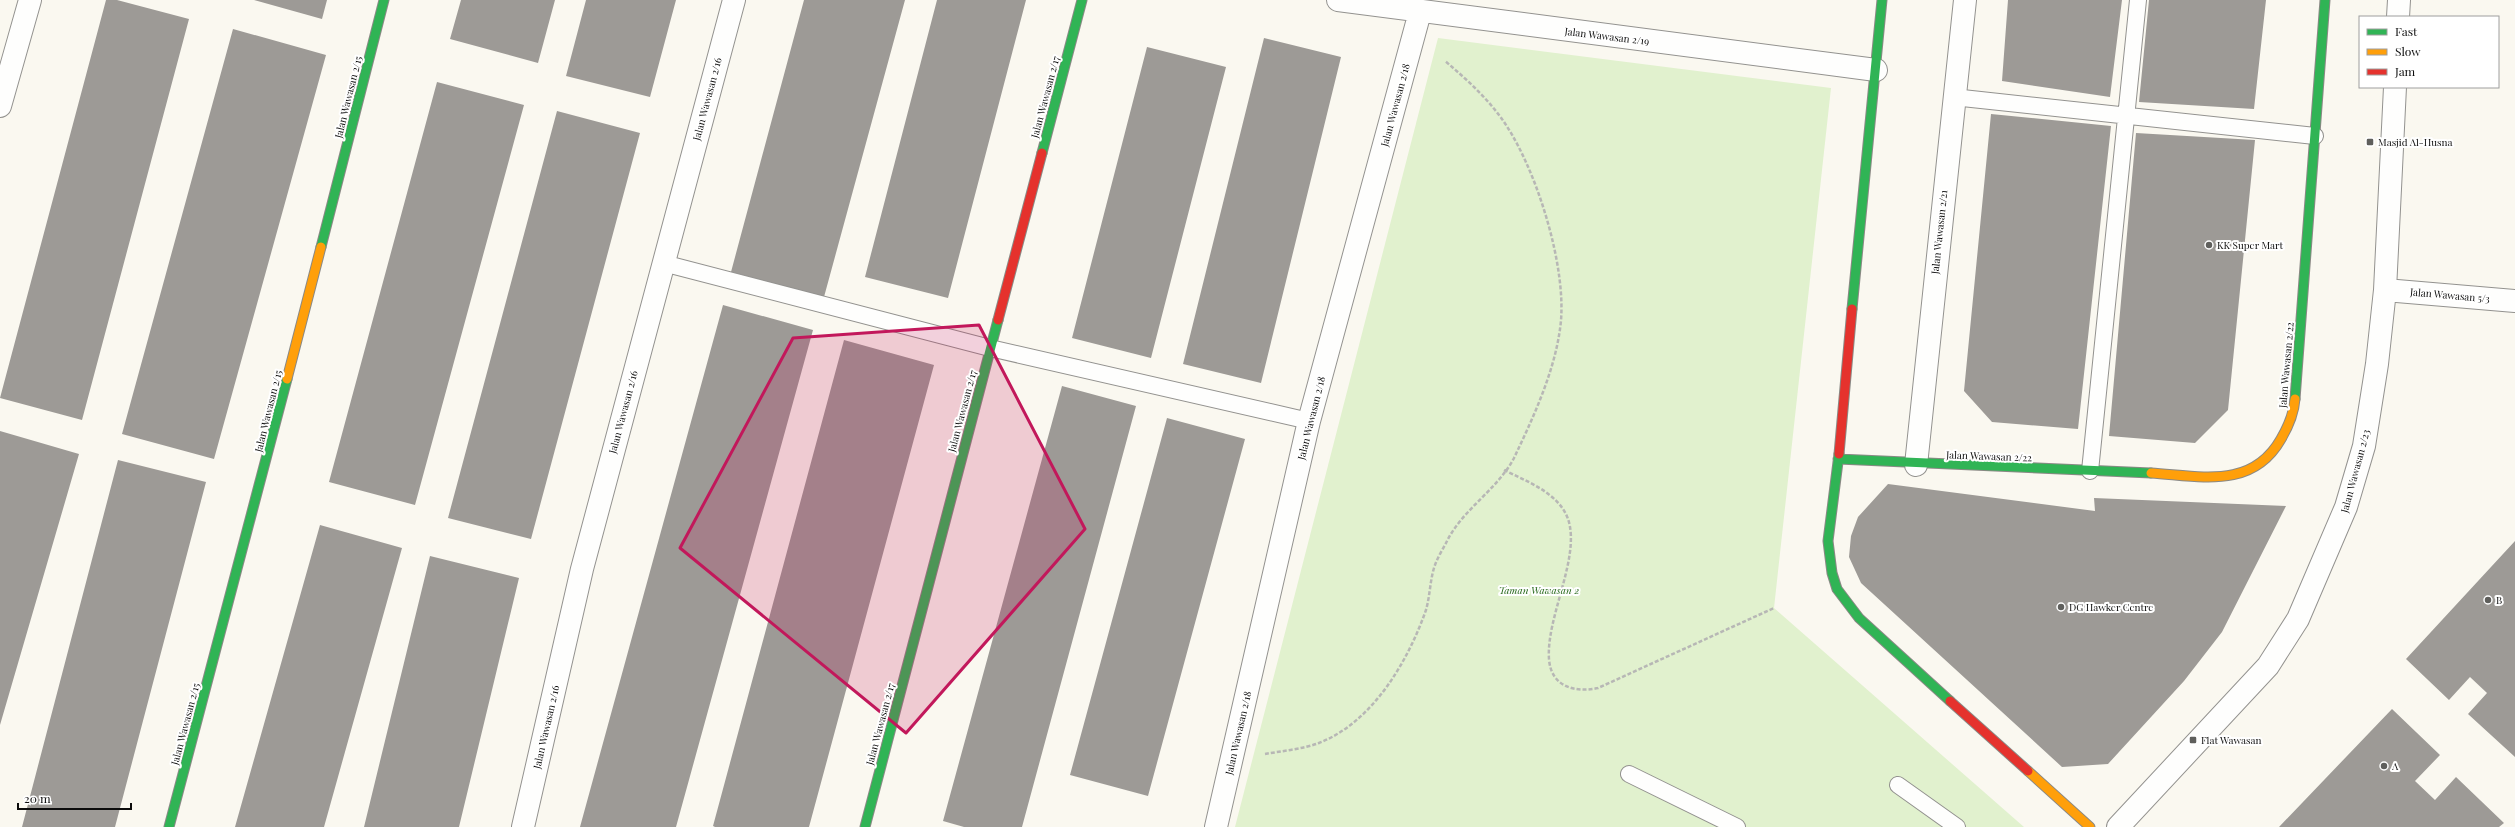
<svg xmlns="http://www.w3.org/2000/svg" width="2515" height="827" viewBox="0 0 2515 827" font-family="'Playfair Display',serif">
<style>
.green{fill:#e1f1ce}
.building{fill:#9d9a96}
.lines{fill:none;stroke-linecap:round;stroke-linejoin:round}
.lane-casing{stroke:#93928f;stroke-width:18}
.street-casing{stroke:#93928f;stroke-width:24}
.fast-casing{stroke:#8a8985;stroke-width:11}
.slow-casing{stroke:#8a8985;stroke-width:11}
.jam-casing{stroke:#8a8985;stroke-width:11}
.path{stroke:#b7b7b5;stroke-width:2.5;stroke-dasharray:4 2;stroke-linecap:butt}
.lane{stroke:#fefefd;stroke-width:16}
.street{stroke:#fefefd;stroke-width:22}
.fast{stroke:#30b455;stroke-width:9}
.slow{stroke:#ff9f0a;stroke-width:9}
.jam{stroke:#e5322d;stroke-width:9}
.marked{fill:#c2185b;fill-opacity:0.2;stroke:#c2185b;stroke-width:3;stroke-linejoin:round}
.poi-dot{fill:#5f5f5c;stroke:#fff;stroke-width:1.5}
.labels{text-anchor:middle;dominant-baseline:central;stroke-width:4;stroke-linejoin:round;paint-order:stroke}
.street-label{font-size:10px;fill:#0c0c0c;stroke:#fff}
.poi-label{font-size:10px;fill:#0c0c0c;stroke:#fff;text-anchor:start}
.park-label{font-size:10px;font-style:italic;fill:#256719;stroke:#fff}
</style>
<rect width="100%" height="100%" fill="#faf8f0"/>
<!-- green -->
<path class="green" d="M1438,38L1831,88L1774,608L2024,827H1235Z"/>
<!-- building -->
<path class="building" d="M106,0H117L189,19L82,420L0,398Z
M254,0H327L322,19Z
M461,0H555L538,63L450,39Z
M586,0H676L650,97L566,76Z
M804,0H905L824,297L731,272Z
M937,0H1026L948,298L865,277Z
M2008,0H2122L2110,97L2002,81Z
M2149,0H2266L2254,109L2139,102Z
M233,29L326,55L214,459L122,434Z
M1264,38L1341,57L1261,383L1183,364Z
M1147,47L1226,67L1151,358L1072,338Z
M437,82L524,105L415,505L329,482Z
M557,111L640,133L531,539L448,518Z
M1991,114L2111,126L2078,429L1992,422L1964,391Z
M2136,133L2255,140L2228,410L2195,443L2109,436Z
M723,305L813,330L676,827H580Z
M844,340L934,365L809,827H715L713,826Z
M1062,386L1136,406L1022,827H964L943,821Z
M1167,418L1245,439L1148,796L1070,775Z
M0,431L79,454L0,725Z
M118,460L206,482L115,827H22Z
M1888,484L2095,511L2094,498L2286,506L2222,632L2184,681L2108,764L2062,767L1861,583L1849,557L1851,536L1858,517Z
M320,525L402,548L324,827H235Z
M2515,541V757L2468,714L2487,693L2470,677L2449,700L2406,659Z
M430,556L519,578L459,827H364Z
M2392,709L2440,755L2415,781L2435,800L2456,777L2504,823L2499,827H2279Z"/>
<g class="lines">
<defs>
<path id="lane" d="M1953,97L2315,136
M663,263L990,348L1309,421
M2090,471L2138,0
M1629,774L1737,827
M1898,785L1957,827"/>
<path id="street" d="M1338,0L1876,70
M2398,17L2399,0
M0,106L30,0
M2385,290L2515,301
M1916,465L1965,0
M523,827L582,569L734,0
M1216,827L1309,421L1420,12
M2118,827L2268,666L2298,619L2346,507L2364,446L2377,364L2385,290L2395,87"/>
<path id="fast" d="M1042,153L1082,0
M321,247L384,0
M1852,309L1882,0
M2295,399L2325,0
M1839,454L1828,541L1832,573L1837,589L1859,618L1950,701
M1838,459L2151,473
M169,827L287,379
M865,827L998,320"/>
<path id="slow" d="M287,379L321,247
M2151,473C2200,476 2252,490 2281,439C2288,427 2294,413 2295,399
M2028,771L2090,827"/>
<path id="jam" d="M998,320L1042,153
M1839,454L1852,309
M1950,701L2028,771"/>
</defs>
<!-- lane casing -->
<use href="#lane" class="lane-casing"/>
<!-- street casing -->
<use href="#street" class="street-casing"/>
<!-- fast casing -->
<use href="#fast" class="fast-casing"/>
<!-- slow casing -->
<use href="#slow" class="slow-casing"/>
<!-- jam casing -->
<use href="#jam" class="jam-casing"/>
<!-- path -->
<path class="path" d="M1504,470C1526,481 1559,493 1568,519C1581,557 1546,617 1549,659C1551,687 1575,693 1598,688L1774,608
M1265,754C1282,751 1303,749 1319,743C1373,722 1408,661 1426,610C1430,596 1430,581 1434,568C1437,558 1443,549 1447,541C1463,509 1498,489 1514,458C1533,418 1554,373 1560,329C1569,270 1535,162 1499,115C1483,94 1464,77 1445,61"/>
<!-- lane -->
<use href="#lane" class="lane"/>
<!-- street -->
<use href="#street" class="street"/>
<!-- fast -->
<use href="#fast" class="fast"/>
<!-- slow -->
<use href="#slow" class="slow"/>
<!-- jam -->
<use href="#jam" class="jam"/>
</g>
<!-- marked area -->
<path class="marked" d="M979,325L1085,529L906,733L680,548L793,338Z"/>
<!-- markers -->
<g class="poi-dot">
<rect x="2366" y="138" width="8" height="8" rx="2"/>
<circle cx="2209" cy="245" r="4"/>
<circle cx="2488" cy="600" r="4"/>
<circle cx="2061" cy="607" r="4"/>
<rect x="2189" y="736" width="8" height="8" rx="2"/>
<circle cx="2384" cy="766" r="4"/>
</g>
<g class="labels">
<!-- street labels -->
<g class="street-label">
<text transform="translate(1607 36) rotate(7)">Jalan Wawasan 2/19</text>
<text transform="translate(348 97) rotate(-76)">Jalan Wawasan 2/15</text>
<text transform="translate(1045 97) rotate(-75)">Jalan Wawasan 2/17</text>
<text transform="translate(707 99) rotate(-75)">Jalan Wawasan 2/16</text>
<text transform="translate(1395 105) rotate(-75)">Jalan Wawasan 2/18</text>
<text transform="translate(1939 232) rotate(-84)">Jalan Wawasan 2/21</text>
<text transform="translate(2450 295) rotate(5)">Jalan Wawasan 5/3</text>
<text transform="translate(2286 365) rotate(-85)">Jalan Wawasan 2/22</text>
<text transform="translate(268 411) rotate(-76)">Jalan Wawasan 2/15</text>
<text transform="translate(962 411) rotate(-75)">Jalan Wawasan 2/17</text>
<text transform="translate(623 412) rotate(-75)">Jalan Wawasan 2/16</text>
<text transform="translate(1311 418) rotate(-76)">Jalan Wawasan 2/18</text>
<text transform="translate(1989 456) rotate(2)">Jalan Wawasan 2/22</text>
<text transform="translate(2355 471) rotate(-75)">Jalan Wawasan 2/23</text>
<text transform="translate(185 724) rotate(-75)">Jalan Wawasan 2/15</text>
<text transform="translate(880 724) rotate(-75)">Jalan Wawasan 2/17</text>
<text transform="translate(546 727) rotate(-77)">Jalan Wawasan 2/16</text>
<text transform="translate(1238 733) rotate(-77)">Jalan Wawasan 2/18</text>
</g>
<!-- poi labels -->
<g class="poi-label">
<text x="2378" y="142">Masjid Al-Husna</text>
<text x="2217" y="245">KK Super Mart</text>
<text x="2496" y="600">B</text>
<text x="2069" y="607">DG Hawker Centre</text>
<text x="2201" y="740">Flat Wawasan</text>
<text x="2392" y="766">A</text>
</g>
<!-- park labels -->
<g class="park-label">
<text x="1539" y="590">Taman Wawasan 2</text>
</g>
</g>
<!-- legend -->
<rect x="2359" y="16" width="140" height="72" fill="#ffffff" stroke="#9e9e9e"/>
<rect x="2367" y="29" width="20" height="6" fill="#30b455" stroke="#9e9e9e"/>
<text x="2395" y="36" font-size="12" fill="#0c0c0c">Fast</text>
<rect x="2367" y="49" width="20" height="6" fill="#ff9f0a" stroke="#9e9e9e"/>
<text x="2395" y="56" font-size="12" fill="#0c0c0c">Slow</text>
<rect x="2367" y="69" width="20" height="6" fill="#e5322d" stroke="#9e9e9e"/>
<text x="2395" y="76" font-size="12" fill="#0c0c0c">Jam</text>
<!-- scale -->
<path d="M18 803v6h113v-6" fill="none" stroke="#0c0c0c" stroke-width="2"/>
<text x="24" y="803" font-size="12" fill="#0c0c0c" stroke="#ffffff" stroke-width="3" paint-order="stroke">20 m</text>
</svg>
